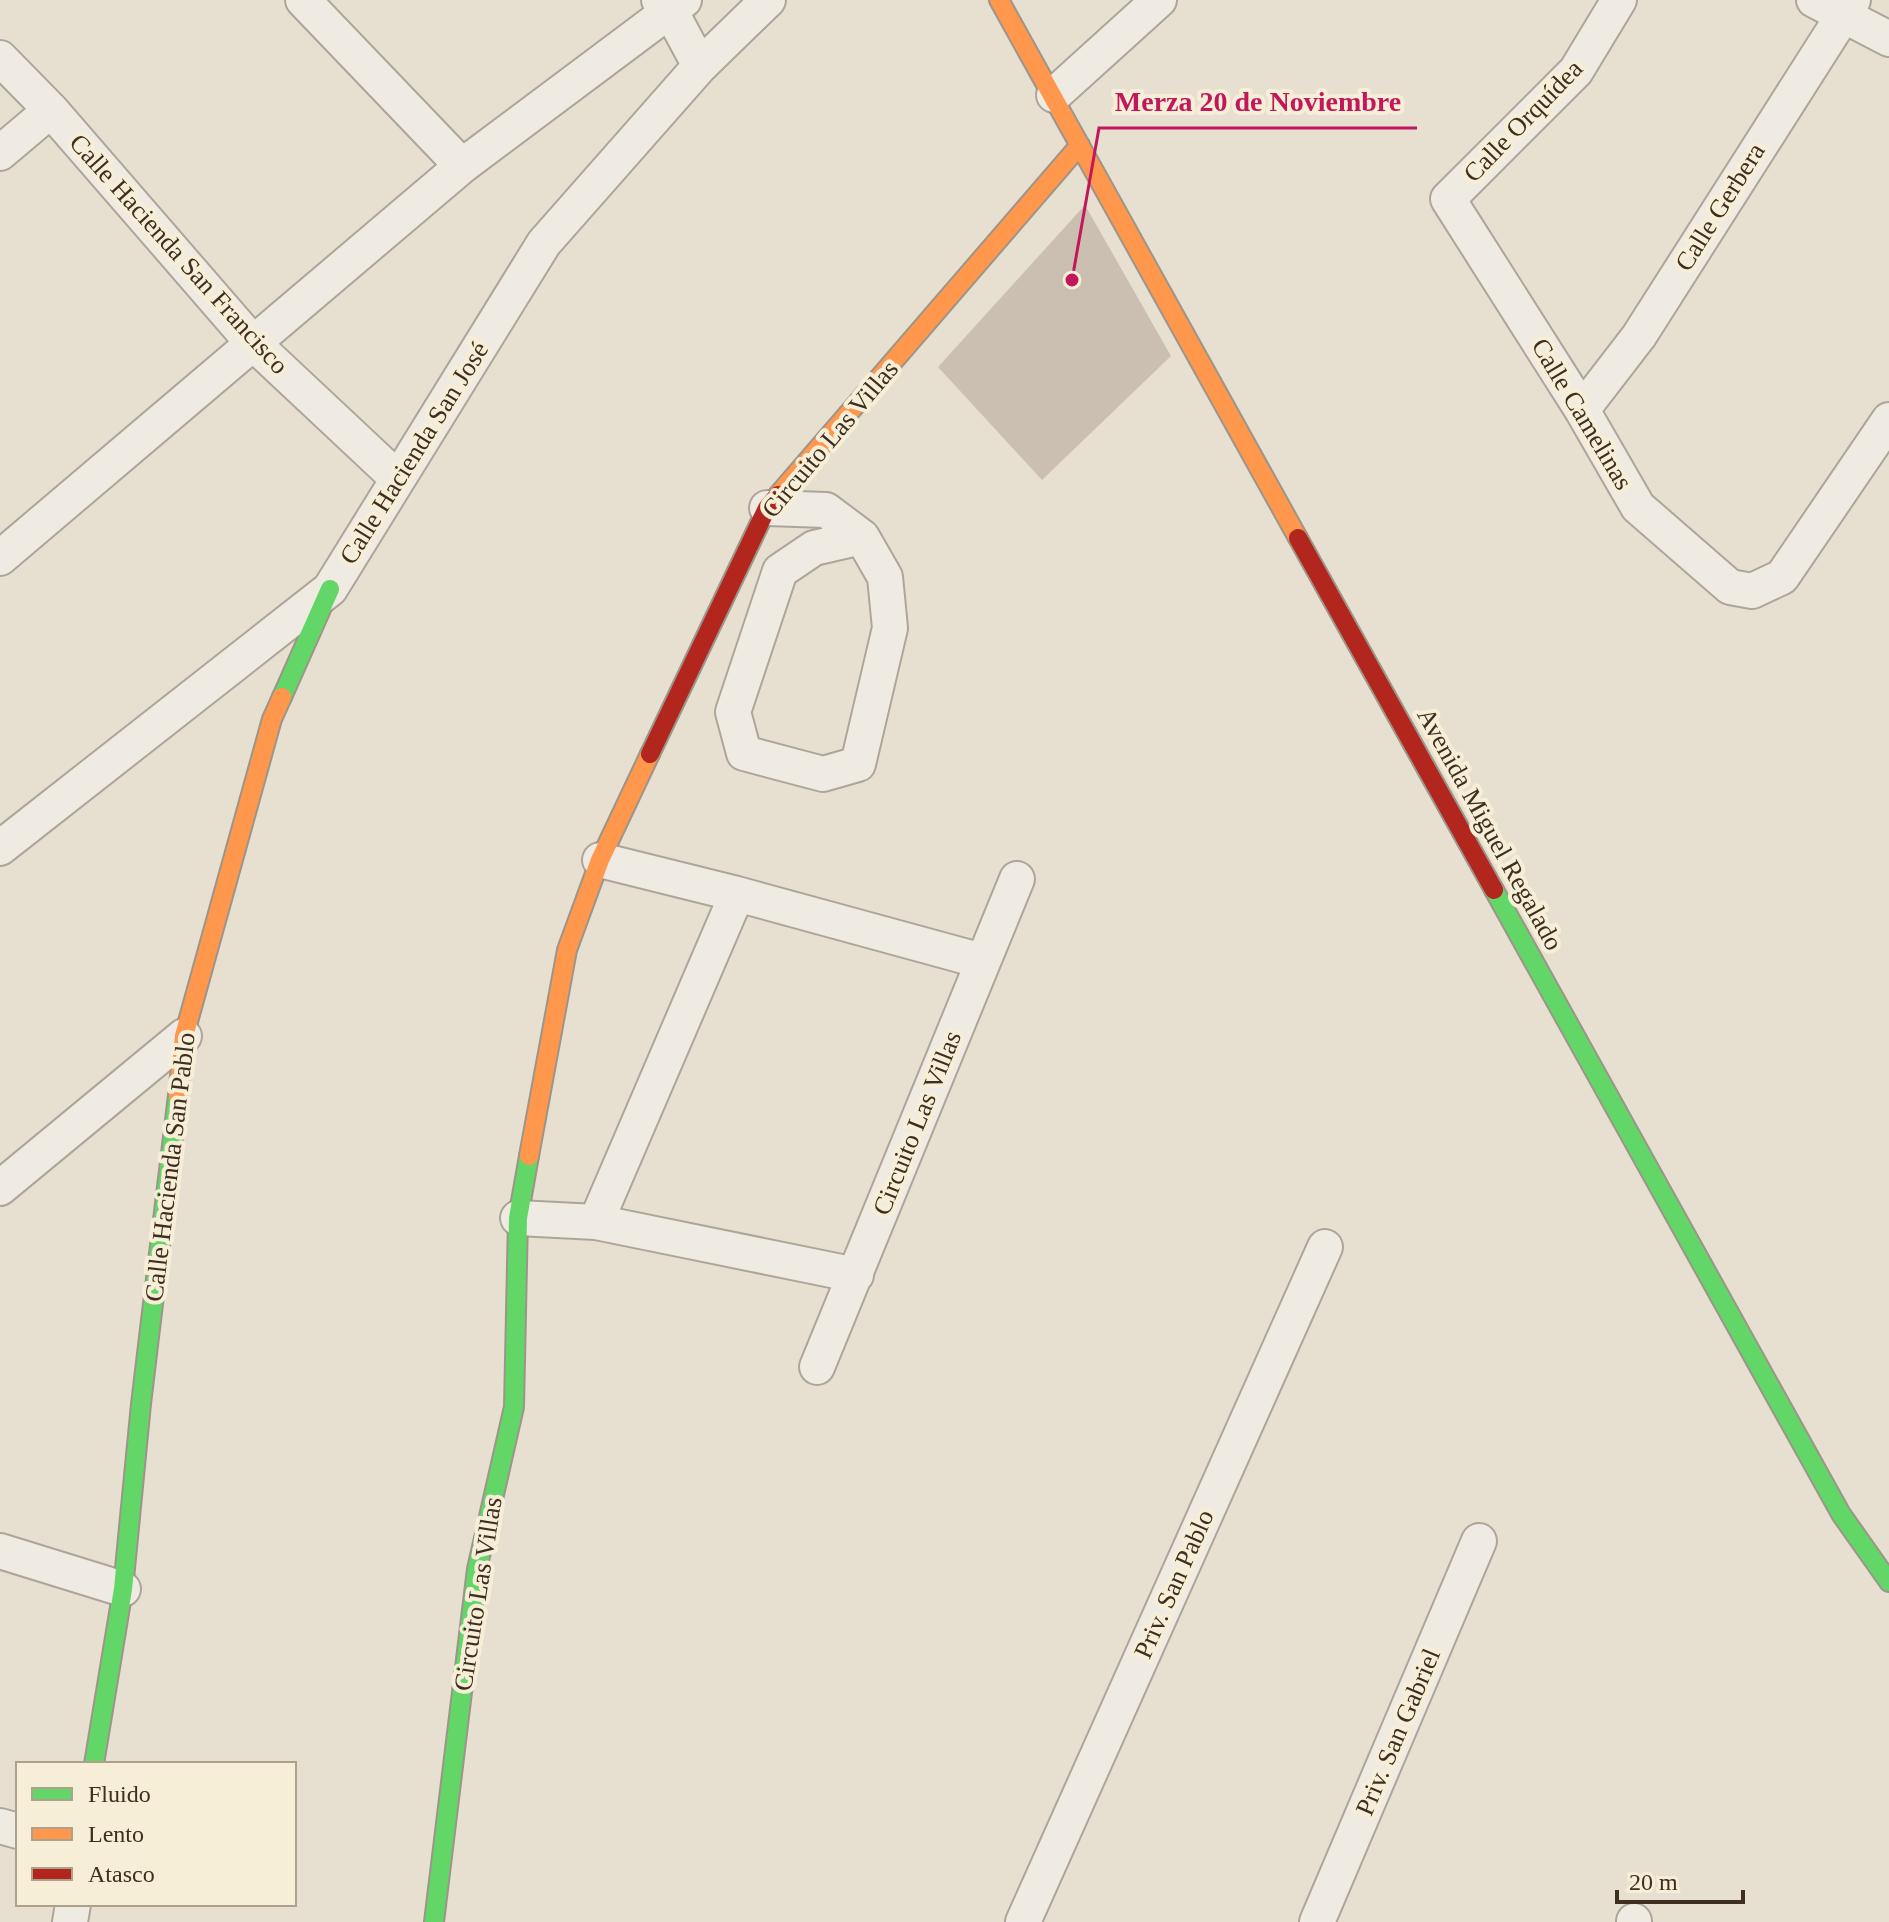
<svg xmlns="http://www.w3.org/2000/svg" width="1889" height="1922" viewBox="0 0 1889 1922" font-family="'Times New Roman',serif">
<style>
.building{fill:#cbbfb2}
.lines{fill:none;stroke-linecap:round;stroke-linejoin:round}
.street-casing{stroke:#ada599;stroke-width:38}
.fast-casing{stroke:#9c958a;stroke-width:22}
.slow-casing{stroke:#9c958a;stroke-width:22}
.jam-casing{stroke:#9c958a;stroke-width:22}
.street{stroke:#efebe3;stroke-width:34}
.fast{stroke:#63d668;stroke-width:18}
.slow{stroke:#ff974d;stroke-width:18}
.jam{stroke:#b3261e;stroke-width:18}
.labels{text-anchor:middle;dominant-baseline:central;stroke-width:8;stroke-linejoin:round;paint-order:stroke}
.street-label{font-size:26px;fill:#3d2e20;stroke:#f7eed8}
.leader{fill:none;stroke:#c2185b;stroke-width:3}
.callout-dot{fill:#c2185b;stroke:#f7eed8;stroke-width:3}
.callout-label{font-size:28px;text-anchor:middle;font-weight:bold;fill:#c2185b;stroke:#f7eed8;stroke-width:8;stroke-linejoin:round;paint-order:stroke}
</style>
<rect width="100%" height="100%" fill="#e7e0d1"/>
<!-- building -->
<path class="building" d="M1085,205L1171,356L1042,480L938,367Z"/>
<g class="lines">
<defs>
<path id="street" d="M303,0L462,166
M659,0L671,12L700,66
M1619,0L1576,71L1448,199L1582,410L1638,507L1730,587L1752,591L1782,577L1889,420
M1814,0L1889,39
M0,58L51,110L253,343L397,478
M1054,95L1159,0
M0,153L51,110
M1582,410L1639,336L1853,0
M767,508L826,510L862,537L885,577L890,628L858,764L823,774L744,753L733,712L780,571L814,548L862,537
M0,558L462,166L684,0
M0,848L330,589L544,243L700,66L768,0
M600,860L737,894L982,961
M0,1188L184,1036
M518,1218L596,1222L856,1275
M596,1222L737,894
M817,1367L1017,879
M0,1551L123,1589
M0,1826L18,1831
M70,1922L73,1904
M1023,1922L1325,1247
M1317,1922L1479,1541
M1634,1922V1921"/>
<path id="fast" d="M282,697L330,589
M1494,890L1841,1514L1889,1582
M94,1764L123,1589L141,1404L178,1095
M434,1922L477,1569L514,1407L518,1218L529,1156"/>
<path id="slow" d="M999,0L1298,538
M778,495L1080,145
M178,1095L184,1036L272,719L282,697
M529,1156L567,950L600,860L650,754"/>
<path id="jam" d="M1298,538L1494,890
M650,754L767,508L778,495"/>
</defs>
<!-- street casing -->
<use href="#street" class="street-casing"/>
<!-- fast casing -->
<use href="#fast" class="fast-casing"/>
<!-- slow casing -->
<use href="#slow" class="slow-casing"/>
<!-- jam casing -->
<use href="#jam" class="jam-casing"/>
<!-- street -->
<use href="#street" class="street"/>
<!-- fast -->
<use href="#fast" class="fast"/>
<!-- slow -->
<use href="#slow" class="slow"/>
<!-- jam -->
<use href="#jam" class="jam"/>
</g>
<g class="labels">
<!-- street labels -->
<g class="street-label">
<text transform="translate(1523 121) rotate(-46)">Calle Orquídea</text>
<text transform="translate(1720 207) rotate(-58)">Calle Gerbera</text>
<text transform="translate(179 254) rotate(48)">Calle Hacienda San Francisco</text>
<text transform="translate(1582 414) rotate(59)">Calle Camelinas</text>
<text transform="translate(830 439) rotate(-50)">Circuito Las Villas</text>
<text transform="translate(414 453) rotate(-58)">Calle Hacienda San José</text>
<text transform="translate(1490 829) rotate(61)">Avenida Miguel Regalado</text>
<text transform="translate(917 1123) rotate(-68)">Circuito Las Villas</text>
<text transform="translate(170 1167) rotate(-83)">Calle Hacienda San Pablo</text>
<text transform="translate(1174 1584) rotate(-66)">Priv. San Pablo</text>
<text transform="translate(478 1594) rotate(-81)">Circuito Las Villas</text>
<text transform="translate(1398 1732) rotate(-67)">Priv. San Gabriel</text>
</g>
</g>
<!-- callouts -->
<path class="leader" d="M1072 280L1099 128H1417"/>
<circle class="callout-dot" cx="1072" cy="280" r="8"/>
<g class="callout-label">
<text x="1258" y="111">Merza 20 de Noviembre</text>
</g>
<!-- legend -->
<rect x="16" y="1762" width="280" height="144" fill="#f7eed8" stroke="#ada18e" stroke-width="2"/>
<rect x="32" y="1788" width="40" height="12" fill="#63d668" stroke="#ada18e" stroke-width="2"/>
<text x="88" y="1802" font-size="24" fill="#3d2e20">Fluido</text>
<rect x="32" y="1828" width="40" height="12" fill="#ff974d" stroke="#ada18e" stroke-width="2"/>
<text x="88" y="1842" font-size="24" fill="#3d2e20">Lento</text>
<rect x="32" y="1868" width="40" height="12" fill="#b3261e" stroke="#ada18e" stroke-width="2"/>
<text x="88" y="1882" font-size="24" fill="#3d2e20">Atasco</text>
<!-- scale -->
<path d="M1617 1890v12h126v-12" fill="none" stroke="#3d2e20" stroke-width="4"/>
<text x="1629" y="1890" font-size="24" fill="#3d2e20" stroke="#f7eed8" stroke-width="6" paint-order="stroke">20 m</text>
</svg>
